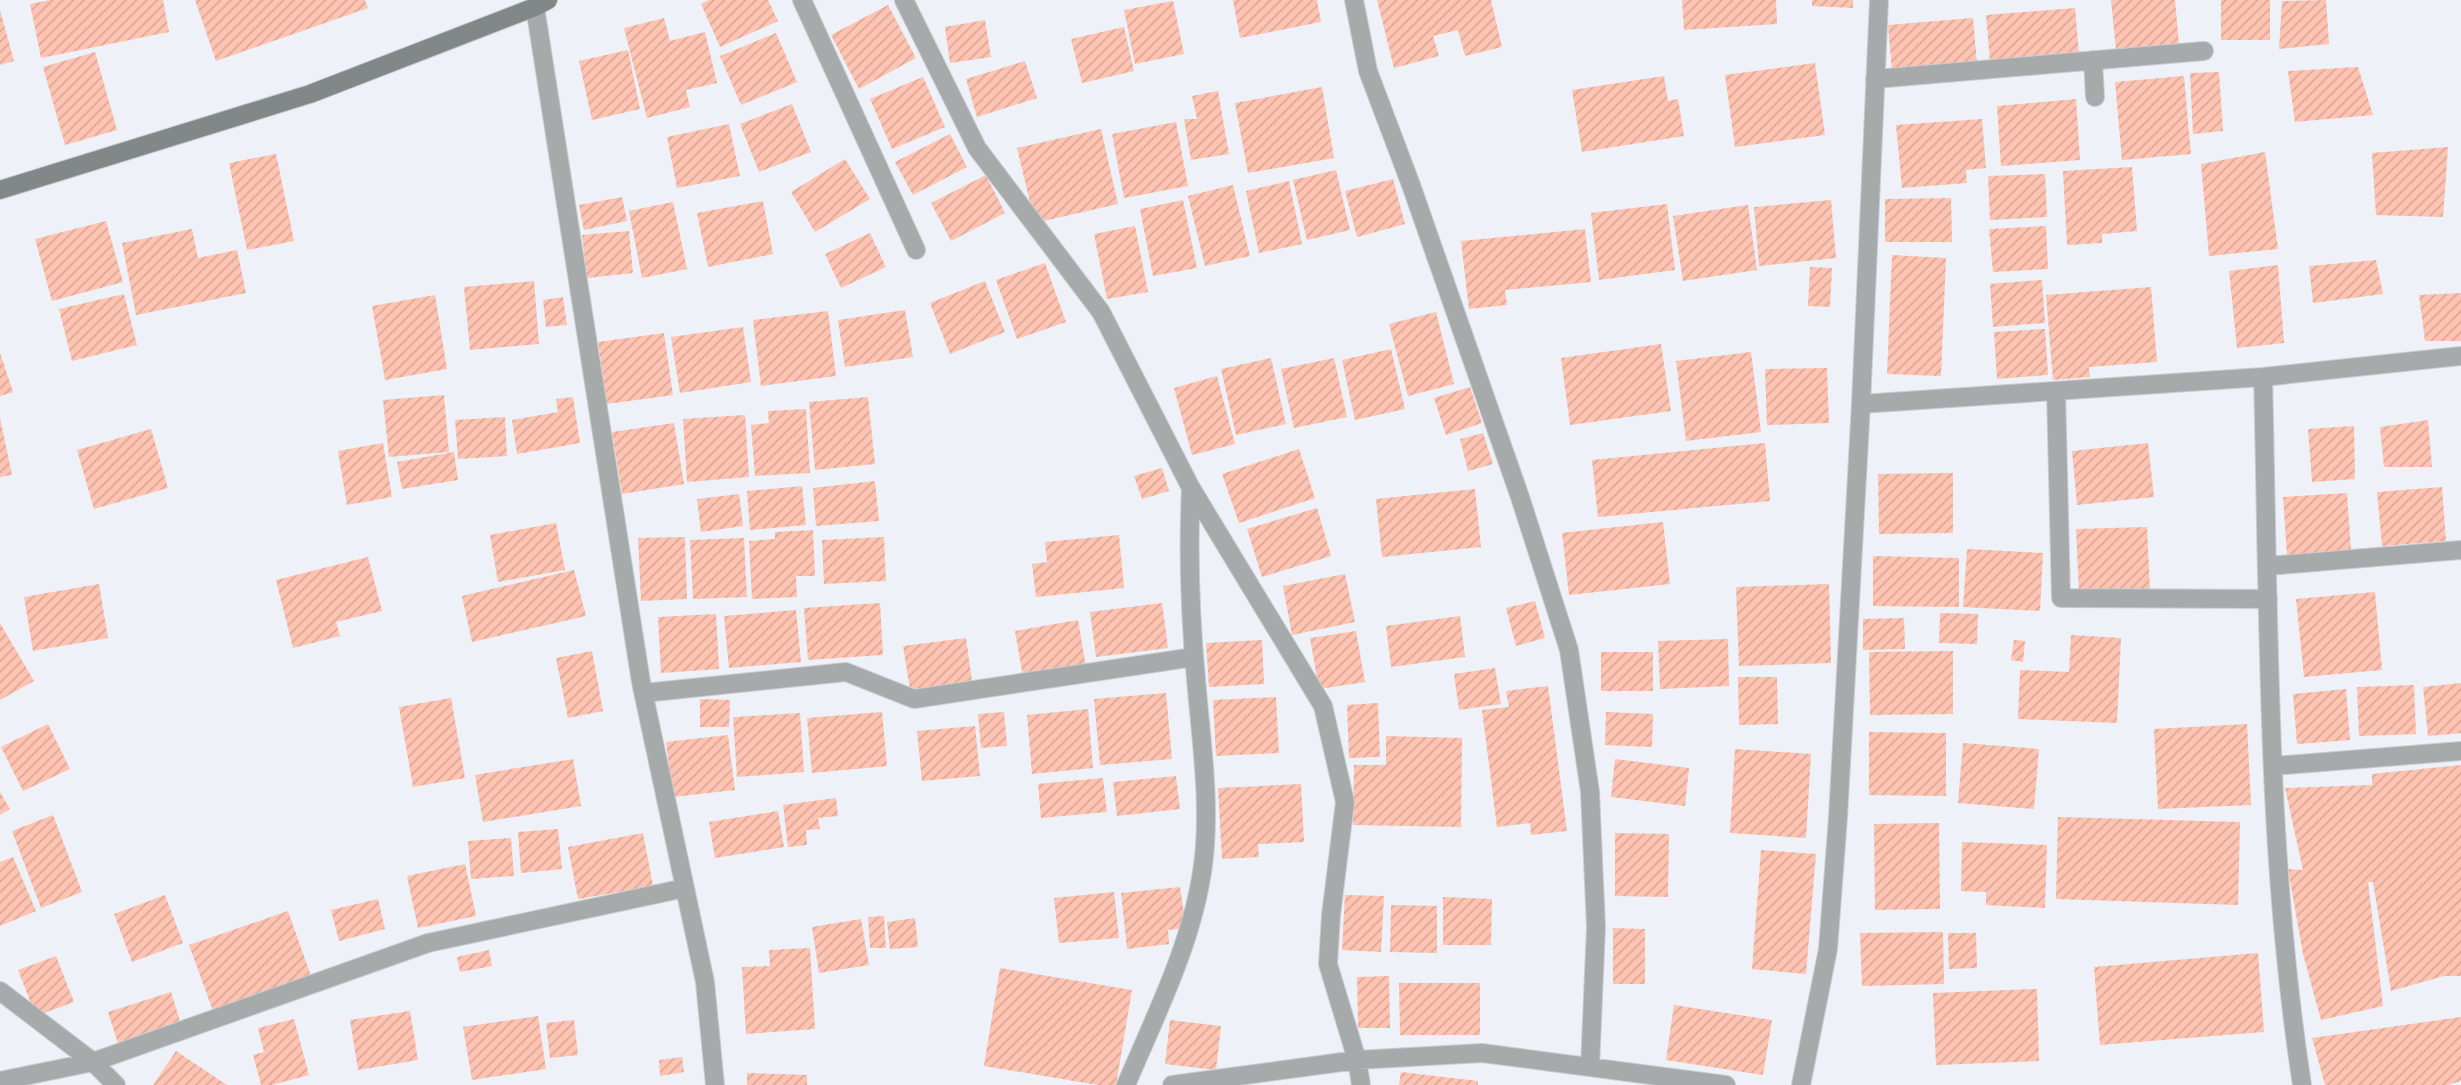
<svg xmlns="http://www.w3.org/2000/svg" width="2461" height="1085" viewBox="0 0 2461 1085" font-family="'Titillium Web',sans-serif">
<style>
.building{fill:url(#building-hatch)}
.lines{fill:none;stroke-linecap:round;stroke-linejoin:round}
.street-casing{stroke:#c9ccd2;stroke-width:20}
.secondary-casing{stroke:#c9ccd2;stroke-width:20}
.street{stroke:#a6aaaa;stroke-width:18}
.secondary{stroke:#818887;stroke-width:18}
</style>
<defs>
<pattern id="building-hatch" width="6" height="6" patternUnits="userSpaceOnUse" patternTransform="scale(1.75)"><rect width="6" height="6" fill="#fec3b1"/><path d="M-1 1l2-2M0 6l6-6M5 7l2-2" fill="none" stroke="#daa899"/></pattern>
</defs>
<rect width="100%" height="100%" fill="#eef1f8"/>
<!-- building -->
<path class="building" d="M50,0H163L169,32L41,58L30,4Z
M195,0H365L368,8L216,61Z
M709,0H768L778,21L720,47L701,4Z
M1233,0H1317L1321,22L1240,38Z
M1377,0H1491L1502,47L1465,56L1458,30L1433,36L1439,56L1394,68Z
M1682,0H1776L1777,24L1684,30Z
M1812,0H1853V8L1812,6Z
M2111,0H2175L2179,44L2116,50Z
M2221,0H2270V40H2221Z
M2326,0L2329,44L2279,49L2282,1Z
M1173,1L1184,54L1135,64L1124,10Z
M888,5L916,58L859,89L831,35Z
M2075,8L2079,55L1990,62L1986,15Z
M0,10L14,61L0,65Z
M664,18L670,41L705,32L717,83L686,90L690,107L647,118L624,28Z
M1973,18L1977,64L1892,71L1888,25Z
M985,20L991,57L950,63L945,27Z
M1124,27L1134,71L1082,83L1071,39Z
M776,33L797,82L741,105L720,56Z
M628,50L640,109L592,120L579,61Z
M95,52L117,130L65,145L43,67Z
M1025,61L1037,98L977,117L966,79Z
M1815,63L1825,135L1735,147L1725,75Z
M2358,67L2373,115L2295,122L2288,71Z
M2219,72L2223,131L2193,134L2190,73Z
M1664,76L1668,101L1678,99L1684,136L1582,152L1572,90Z
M2184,76L2191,154L2122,160L2115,82Z
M923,77L945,127L892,149L870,99Z
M1322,87L1334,158L1248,173L1235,103Z
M1218,91L1229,154L1191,160L1184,119H1197L1192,96Z
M2076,99L2080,160L2001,166L1997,106Z
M792,104L811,152L759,172L740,124Z
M1982,119L1986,168L1966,170L1967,183L1902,188L1896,125Z
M1176,122L1188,186L1124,198L1112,134Z
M729,124L740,176L677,188L667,137Z
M1101,129L1118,204L1035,223L1017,148Z
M950,134L967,167L913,195L895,162Z
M2448,147L2443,217L2376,215L2372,153Z
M2265,152L2278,249L2209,256L2201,164Z
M276,154L294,241L247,250L229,163Z
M845,159L870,199L815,232L791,192Z
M2132,167L2137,231L2102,234V243L2067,245L2063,171Z
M1336,170L1350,230L1307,240L1293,180Z
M2045,174L2047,217L1990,220L1988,176Z
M986,175L1005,213L951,241L931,203Z
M1393,179L1405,224L1357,237L1345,191Z
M1289,181L1302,244L1259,253L1246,191Z
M1233,185L1250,256L1205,266L1188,196Z
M622,197L627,221L584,230L579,205Z
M1951,198L1952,242H1885V199Z
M1183,200L1197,268L1153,276L1140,209Z
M1831,200L1836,258L1759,266L1754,207Z
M763,201L773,254L708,267L697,213Z
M673,202L687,269L642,278L629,211Z
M1667,204L1675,270L1599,280L1591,213Z
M1748,205L1757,270L1683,281L1673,216Z
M106,221L123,282L52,301L35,239Z
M1135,226L1148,292L1107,299L1094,234Z
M2046,226L2048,269L1993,272L1989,229Z
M192,229L198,258L237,250L246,293L136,315L122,243Z
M1585,229L1591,282L1505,290L1507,305L1469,309L1461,241Z
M629,231L633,273L587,278L582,235Z
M870,233L886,267L841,288L825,254Z
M1892,255L1946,258L1941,376L1887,374Z
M2376,260L2383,294L2313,303L2309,266Z
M1045,263L1066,322L1017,339L996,280Z
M2278,265L2284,343L2237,348L2229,271Z
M1810,267L1832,268L1830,307L1808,306Z
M2042,280L2045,323L1993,327L1990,284Z
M534,281L539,344L470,350L464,287Z
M985,281L1005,332L950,354L930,303Z
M2151,287L2157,362L2089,367L2090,377L2053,380L2046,295Z
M2461,293V341H2425L2419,295Z
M124,294L137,345L72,361L59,309Z
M435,295L447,369L385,380L372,306Z
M563,297L567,325L546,327L543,300Z
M905,310L913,357L845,367L838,320Z
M828,311L836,376L761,386L753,320Z
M1436,312L1454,384L1408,396L1389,324Z
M743,327L751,382L680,393L671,337Z
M2045,329L2048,375L1997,379L1994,332Z
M664,333L673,395L607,404L598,342Z
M1661,344L1671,411L1570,425L1561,358Z
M1391,349L1405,409L1355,420L1342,360Z
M1751,352L1761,432L1686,441L1676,361Z
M0,353L13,392L0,396Z
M1271,358L1286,424L1236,435L1221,369Z
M1334,358L1347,417L1294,428L1281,369Z
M1827,368L1829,423L1767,425L1765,369Z
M1217,376L1235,444L1192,455L1174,388Z
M1470,387L1482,423L1446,435L1434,398Z
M444,395L449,452L389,457L383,400Z
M573,397L580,443L517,454L512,420L558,412L556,399Z
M868,397L875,464L815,470L809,402Z
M806,409L810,473L755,476L751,425L769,423L768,411Z
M745,415L749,477L687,482L683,419Z
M505,417L507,456L458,459L455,420Z
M0,418L12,475L0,477Z
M2428,420L2432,467H2384L2380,427Z
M674,423L684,484L622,494L612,432Z
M2354,426L2355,479L2312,482L2308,429Z
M151,429L168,488L94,509L77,450Z
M1483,433L1493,464L1468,471L1460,439Z
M383,443L392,497L347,505L338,451Z
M1765,443L1770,501L1598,517L1592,460Z
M2148,443L2154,497L2077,505L2072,451Z
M1299,449L1315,498L1239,523L1222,474Z
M454,452L458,480L402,489L397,462Z
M1162,468L1169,491L1142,499L1134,476Z
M1953,473V533L1879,534L1878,474Z
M875,481L879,521L816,526L813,488Z
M802,486L806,525L750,530L747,491Z
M2442,487L2446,541L2382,546L2377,492Z
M1475,489L1481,547L1382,557L1376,499Z
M2347,493L2351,551L2287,556L2283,497Z
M739,494L743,526L701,532L697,499Z
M1317,508L1331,556L1262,577L1247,529Z
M1663,522L1670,584L1569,595L1562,533Z
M556,523L565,570L498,582L490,535Z
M2147,527L2150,590L2079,593L2076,529Z
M813,530L815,576H796L797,597L752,599L749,541L775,539V532Z
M1119,535L1124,588L1036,597L1032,564L1047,562L1045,542Z
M685,537L687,599L641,601L638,538Z
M884,537L886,581L824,584L822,540Z
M744,538L747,597L693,599L690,540Z
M1967,549L2043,553L2040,611L1963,607Z
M1873,556L1959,558V607L1873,606Z
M368,557L382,611L336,622L340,636L293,648L276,580Z
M574,570L586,616L472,642L462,596Z
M1345,574L1355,622L1292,635L1283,586Z
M99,584L108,638L33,651L24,597Z
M1829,584L1831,663L1739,666L1736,587Z
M2375,592L2382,670L2304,677L2296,599Z
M1535,601L1545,638L1516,646L1506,608Z
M880,603L883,655L808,660L804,608Z
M1162,603L1168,648L1096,657L1090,612Z
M796,610L801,662L729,668L724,616Z
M1940,613L1978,614L1977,644L1939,643Z
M716,614L719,669L661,673L658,617Z
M1460,616L1465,657L1391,667L1386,626Z
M1904,618L1905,649L1863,650V619Z
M1078,620L1086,667L1023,677L1015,631Z
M0,623L34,681L0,700Z
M1356,631L1365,682L1319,689L1310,638Z
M2071,635L2121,638L2117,723L2018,719L2020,670L2069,672Z
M966,638L972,681L910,690L903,646Z
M1728,639L1729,686L1660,689L1658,641Z
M1262,640L1264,684L1209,687L1206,643Z
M2014,640L2025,641L2023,662L2011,660Z
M592,651L603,711L568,718L556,658Z
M1953,651V714L1870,715L1869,652Z
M1601,652H1653V691H1601Z
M1495,668L1501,704L1459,710L1454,674Z
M1738,677H1777L1778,724L1739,725Z
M2461,683V733L2428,736L2423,687Z
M2414,685L2416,734L2359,736L2357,687Z
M1548,686L1567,831L1531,835L1530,823L1497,827L1482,710L1509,707L1506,691Z
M2346,689L2350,740L2297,744L2293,694Z
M1166,693L1172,759L1100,765L1094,699Z
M1276,697L1279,753L1216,756L1213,700Z
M451,698L465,778L413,787L399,707Z
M700,699L730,700L729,727H700Z
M1378,703L1380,757L1349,758L1347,705Z
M1088,709L1093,768L1032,774L1027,715Z
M882,712L887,766L812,773L807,718Z
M1004,712L1007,746L981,748L978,714Z
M1606,712L1653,714L1652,747L1605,745Z
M800,713L804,772L737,777L733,717Z
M48,724L70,769L23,791L1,747Z
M2247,724L2251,805L2158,809L2154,729Z
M975,726L980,776L922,781L917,731Z
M1869,732L1946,733V796L1869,795Z
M728,735L735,790L673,797L666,742Z
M1386,736L1462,738L1461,827L1353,825L1354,765H1386Z
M1963,743L2039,749L2034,809L1958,803Z
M1735,749L1811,754L1806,838L1730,833Z
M573,759L581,806L483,822L475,775Z
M1615,759L1689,768L1685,806L1611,797Z
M2461,765V976H2444L2391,991L2373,882H2368L2383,1006L2321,1020L2303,954L2288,869L2303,870L2285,788L2372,785V774Z
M1176,776L1180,809L1117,816L1113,782Z
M1103,778L1107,812L1041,818L1038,784Z
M1301,784L1304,842L1258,844L1259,857L1222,859L1218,788Z
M0,792L10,809L0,815Z
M836,798L838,816L818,818L820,829L806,830L807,845L788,847L783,805Z
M778,811L784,847L715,858L709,822Z
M53,815L82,892L41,908L12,831Z
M2058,817L2240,822L2238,905L2056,899Z
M1939,823L1940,909L1875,910L1874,824Z
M558,829L562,869L521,873L518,832Z
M643,833L653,886L578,899L568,847Z
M1615,833L1669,834L1668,897L1615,896Z
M511,838L514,876L471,879L468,841Z
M1962,842L2047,845L2045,908L1986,905V892L1961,891Z
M1761,850L1816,854L1806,974L1752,969Z
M13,857L36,911L0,926V862Z
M465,864L476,916L418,928L407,876Z
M1180,887L1186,928L1168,930L1169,944L1127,949L1121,893Z
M1114,892L1119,938L1059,943L1054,898Z
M165,895L183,943L132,962L114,914Z
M1345,895L1384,896L1381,952L1342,950Z
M1443,897L1492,899L1491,945H1443Z
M378,899L385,929L339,941L331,910Z
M1391,905L1437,906V953L1390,952Z
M288,911L311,976L213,1011L189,945Z
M884,916L886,948H870L868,917Z
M915,918L918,947L890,949L887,922Z
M861,919L869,965L819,973L812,927Z
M1613,928L1645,929V984H1613Z
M1943,932L1944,984L1862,986L1860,933Z
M1948,933H1976L1977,968L1949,969Z
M810,948L815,1029L746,1034L742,967L770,966L769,950Z
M489,950L492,966L460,972L457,957Z
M2258,953L2264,1032L2100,1045L2094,967Z
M56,956L74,1002L36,1016L18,970Z
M1000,968L1132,990L1116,1085H1098L984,1066Z
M1389,976L1390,1028H1358L1357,977Z
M1399,983H1480V1035H1400Z
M2037,989L2039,1061L1936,1065L1933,993Z
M171,992L181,1024L118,1044L108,1012Z
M1674,1005L1772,1020L1763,1075L1666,1060Z
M410,1011L418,1060L358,1070L350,1020Z
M538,1016L546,1069L472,1080L463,1027Z
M2461,1017V1081L2448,1085H2325L2312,1038Z
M294,1019L309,1075L272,1085H261L253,1055L264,1052L258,1028Z
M574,1020L578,1055L550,1058L546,1023Z
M1170,1020L1221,1026L1216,1070L1165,1064Z
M176,1051L227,1085H153Z
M682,1057L684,1072L660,1076L659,1060Z
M1401,1072L1478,1081V1085H1399Z
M747,1073L807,1075V1085H747Z"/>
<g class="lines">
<defs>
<path id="street" d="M802,0L916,250
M904,0L977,148L1101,312L1191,488
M1354,0L1368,71L1411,185L1520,497L1569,650L1590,792L1596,927L1590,1067
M535,7L641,682L705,982L715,1085
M2093,60L2095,97
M1875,79L2204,51
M2263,377C2269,612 2266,852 2302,1085
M2056,391L2061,598L2268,599
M1861,404L2263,377L2461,356
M2268,566L2461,550
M644,693L846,672L914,699L1194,657
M2273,766L2461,751
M0,991L93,1062L116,1085
M0,1081L93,1062L428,943L685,888
M1126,1085C1156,1014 1193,942 1203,865C1211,804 1201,740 1196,679C1190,615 1188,552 1191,488L1323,706L1345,802L1331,915L1328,964L1357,1060L1361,1085
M1172,1085L1357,1060L1482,1053L1726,1085
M1801,1085L1828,949L1838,817L1861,404L1879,0"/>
<path id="secondary" d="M0,190L310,94L535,7L548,0"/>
</defs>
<!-- street casing -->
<use href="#street" class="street-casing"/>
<!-- secondary casing -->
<use href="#secondary" class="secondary-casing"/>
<!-- street -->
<use href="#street" class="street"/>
<!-- secondary -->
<use href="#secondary" class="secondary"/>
</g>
</svg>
